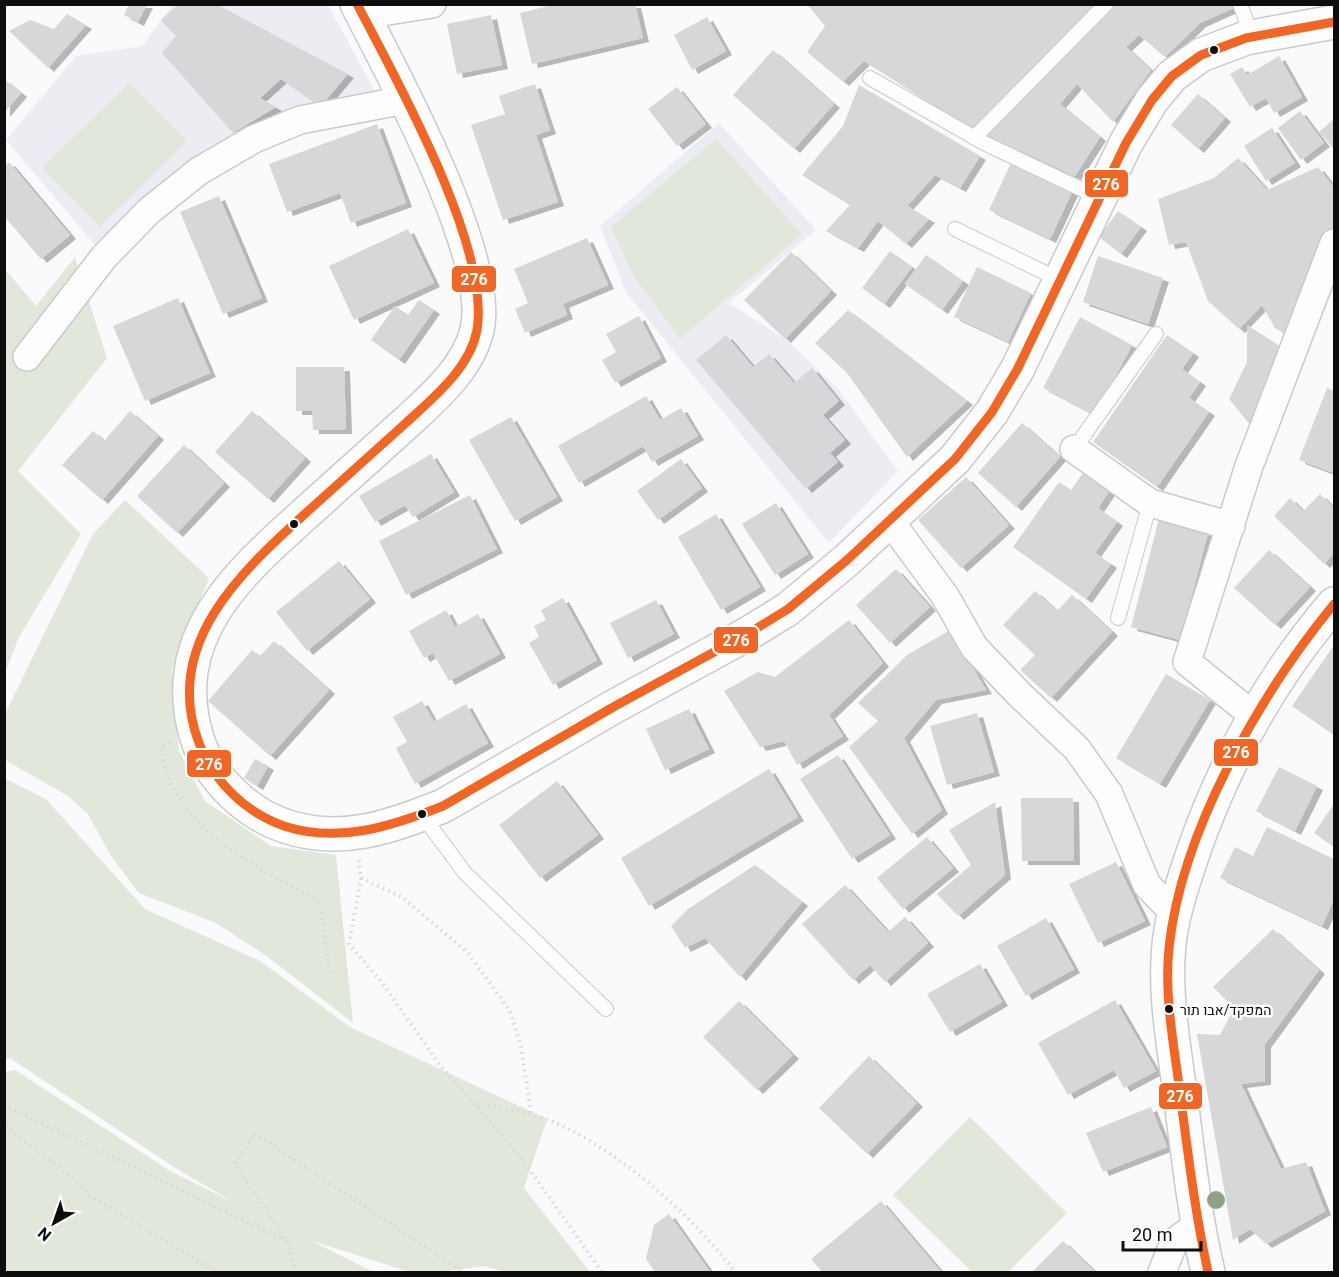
<svg xmlns="http://www.w3.org/2000/svg" width="1339" height="1277" viewBox="0 0 1339 1277" font-family="Georgia,Heebo,serif">
<style>
.built{fill:#ececf3}
.green{fill:#e1e7db}
.building{fill:#d7d7d9;filter:url(#shadow)}
.lines{fill:none;stroke-linecap:round;stroke-linejoin:round}
.service-casing{stroke:#cacacd;stroke-width:16}
.minor-casing{stroke:#cacacd;stroke-width:30}
.tertiary-casing{stroke:#cacacd;stroke-width:36}
.path{stroke:#d8d8d8;stroke-width:4;stroke-dasharray:1.5 4.5;stroke-linecap:butt}
.service{stroke:#fefeff;stroke-width:14}
.minor{stroke:#fefeff;stroke-width:27}
.tertiary{stroke:#fefeff;stroke-width:33}
.bus-1-casing{stroke:#fff;stroke-width:14}
.bus-1{stroke:#f26522;stroke-width:9}
.tree{fill:#939f86}
.bus-dot{fill:#0d0d0e;stroke:#fff;stroke-width:2}
.labels{text-anchor:middle;stroke-width:5;stroke-linejoin:round;paint-order:stroke}
.bus-label{font-size:14px;fill:#0d0d0e;stroke:#fff;text-anchor:start}
.line-badge{stroke:#fff;stroke-width:2}
.badge-label{font-size:16px;text-anchor:middle;font-weight:bold;fill:#fff}
</style>
<defs>
<filter id="shadow"><feDropShadow dx="6" dy="4" stdDeviation="0" flood-color="#0004"/></filter>
</defs>
<rect width="100%" height="100%" fill="#fafafd"/>
<path class="built" d="M172,5H328L377,95L293,111L96,246L6,140L76,56L142,46Z
M719,123L816,230L729,303L788,341L839,390L898,471L829,543L626,292L600,226Z"/>
<path class="green" d="M129,83L187,141L100,227L42,168Z
M716,139L802,234L680,339L635,278L611,227Z
M75,257L107,358L18,471L81,534L19,637L5,673V269L36,306Z
M125,500L209,578L172,670L179,751L205,801L271,846L336,855L353,1023L268,957L216,923L139,893L111,856L88,814L68,796L5,760L4,716L93,534Z
M4,778L46,799L145,909L260,961L350,1027L547,1119L524,1188L590,1272H507L483,1266L440,1272H410L312,1241L373,1272H5V1072L15,1070L170,1171L233,1202L177,1169L10,1058L5,1059Z
M970,1117L1067,1213L1008,1272H972L893,1195Z"/>
<path class="building" d="M129,4H147L138,22L124,15Z
M179,4H216L348,74L320,107L281,79L260,98L276,107L233,133L162,53L176,36L161,20Z
M556,4H635L643,38L532,64L520,13Z
M807,4H1237L1238,6L1200,23L1165,57L1139,35L1126,47L1151,70L1113,122L1077,84L1060,104L1100,137L1075,176L968,127L864,61L843,82L807,52L825,26Z
M67,14L86,25L48,68L9,31L30,20L54,29Z
M491,15L502,65L457,74L447,24Z
M707,17L726,51L692,70L674,35Z
M773,50L834,104L794,149L733,95Z
M1279,56L1302,97L1274,113L1266,98L1250,107L1230,74L1242,67L1247,75Z
M4,79L21,93L4,113Z
M535,84L550,130L536,135L558,202L503,220L471,125L505,114L499,96Z
M859,85L980,156L960,188L935,175L907,206L929,219L906,244L878,221L858,248L826,231L850,205L802,175L843,126Z
M677,87L706,124L677,146L648,109Z
M1198,94L1225,118L1198,149L1171,125Z
M1300,111L1324,143L1301,160L1278,128Z
M1334,119V149L1319,132Z
M377,124L406,203L351,223L340,193L287,212L269,164Z
M1272,128L1295,163L1266,181L1244,146Z
M1238,158L1267,190L1318,167L1334,188V230L1294,338L1275,328L1262,305L1239,329L1208,301L1186,242L1169,245L1158,199L1214,178Z
M1012,161L1073,190L1050,239L989,210Z
M9,162L70,235L41,259L4,216V166Z
M219,196L262,298L223,314L180,212Z
M1118,211L1141,227L1121,254L1099,237Z
M408,229L434,283L354,320L329,266Z
M587,238L608,285L563,304L567,315L525,333L515,309L528,303L514,269Z
M890,251L912,267L884,304L862,288Z
M791,252L831,291L785,339L744,300Z
M926,255L963,281L942,310L905,284Z
M1098,256L1163,278L1148,324L1083,302Z
M977,267L1031,293L1008,342L954,317Z
M178,298L210,373L145,401L113,326Z
M419,300L434,310L399,360L371,340L395,306L408,315Z
M848,310L967,401L907,457L847,373L815,343Z
M639,316L661,358L615,383L602,360L616,352L606,334Z
M1080,317L1132,345L1095,415L1043,388Z
M1247,325L1281,347L1251,426L1229,399L1247,362Z
M726,335L753,367L769,354L794,383L812,368L839,401L823,415L845,440L830,453L838,462L806,489L696,360Z
M1167,335L1193,353L1182,369L1200,382L1189,398L1209,412L1157,487L1093,442Z
M296,367H344L346,430H313L312,411H296Z
M1327,388L1334,391V473L1299,460Z
M646,396L660,420L681,408L698,436L652,462L643,446L579,483L558,446Z
M130,411L158,436L102,500L62,465L93,431L104,441Z
M252,411L305,458L268,499L215,452Z
M511,417L557,497L515,521L469,440Z
M1022,423L1060,457L1016,507L978,473Z
M184,445L224,483L177,533L137,496Z
M431,454L454,492L413,517L405,505L375,522L359,496Z
M681,459L702,488L658,520L637,491Z
M1086,469L1112,487L1098,508L1117,522L1095,553L1111,564L1086,599L1013,547L1059,482L1071,490Z
M966,477L1009,525L961,568L918,520Z
M1320,494L1334,508V553L1324,564L1274,516L1290,498L1303,511Z
M470,495L497,549L406,595L379,541Z
M776,503L808,554L775,575L742,524Z
M716,514L760,587L721,610L678,537Z
M1159,519L1208,533L1180,640L1131,627Z
M1269,550L1310,587L1275,625L1234,588Z
M339,561L370,599L307,651L276,612Z
M896,569L930,607L890,643L856,605Z
M1035,591L1057,611L1072,595L1112,632L1051,698L1020,670L1035,655L1003,625Z
M563,598L597,660L553,685L529,643L539,637L534,626L546,620L541,610Z
M656,600L674,634L628,658L610,623Z
M446,610L455,627L478,614L500,654L449,681L433,653L424,658L409,631Z
M849,620L883,663L829,715L843,736L797,765L784,741L760,747L724,691L758,672L775,677Z
M950,630L986,690L936,700L904,738L942,810L912,834L849,747L878,721L858,703L907,655Z
M274,641L329,690L270,756L208,701L252,650L260,656Z
M1334,645V735L1292,706Z
M1166,674L1210,700L1160,784L1116,758Z
M422,701L434,722L466,704L488,743L415,784L396,748L407,742L393,717Z
M689,709L709,749L665,770L646,729Z
M977,713L994,772L947,785L930,726Z
M838,755L890,835L852,859L800,779Z
M255,759L268,766L257,786L244,778Z
M1279,767L1317,786L1295,831L1256,811Z
M769,769L798,817L649,906L621,858Z
M557,781L598,835L540,878L499,825Z
M1021,798H1073L1074,861H1022Z
M995,802L1005,875L958,916L937,894L971,865L949,830Z
M1334,804V847L1314,833Z
M1267,827L1334,859V899L1322,926L1220,878L1235,847L1253,856Z
M927,837L953,868L903,909L877,878Z
M1116,862L1145,921L1098,943L1069,884Z
M755,865L802,902L740,977L705,938L685,948L671,926L688,909Z
M845,885L888,932L905,917L928,943L885,982L870,965L853,980L802,924Z
M1046,918L1074,969L1026,996L997,946Z
M1273,929L1319,970L1265,1044V1081L1241,1084L1281,1169L1306,1162L1325,1211L1266,1244L1250,1229L1233,1240L1197,1034L1220,1035L1234,1008L1213,987Z
M980,964L1002,1002L950,1032L927,994Z
M1115,1000L1156,1071L1124,1088L1114,1070L1068,1095L1038,1043Z
M739,1001L793,1055L757,1090L703,1037Z
M869,1056L917,1103L867,1154L819,1108Z
M1151,1107L1167,1147L1103,1172L1086,1133Z
M881,1201L941,1272H822L811,1259Z
M669,1214L710,1272H655L646,1259L654,1225Z
M1063,1241L1095,1272H1032Z"/>
<g class="lines">
<g class="service-casing">
<path id="service" d="M1240,4L1252,37
M870,78L984,143L1100,198
M974,138L1106,4
M955,229L1060,280
M1074,449L1156,334
M1118,618L1150,503
M422,815L465,873L606,1009"/>
</g>
<g class="minor-casing">
<path id="minor" d="M363,15L432,4
M27,357L104,257L149,211L199,171L254,139L300,120L405,100
M1074,449L1150,503L1231,526
M890,521L945,596L974,647L1020,695L1077,749L1109,794L1147,885L1175,914
M1254,716L1187,662L1249,466L1334,243
M1162,1272L1174,1242L1197,1225"/>
</g>
<g class="tertiary-casing">
<path id="tertiary" d="M357,4C392,72 494,259 477,330C468,368 434,397 407,422C374,452 340,482 307,512C238,574 166,637 197,738C209,777 246,813 285,826C341,845 390,827 443,806L615,706L749,633L788,609L847,560L955,459L992,412L1018,368L1126,143L1152,100L1172,76L1201,55L1246,38L1334,22
M1208,1272C1194,1213 1188,1153 1180,1093C1173,1040 1162,983 1171,930C1176,901 1186,874 1195,847C1227,758 1273,675 1334,604"/>
</g>
<path class="path" d="M170,743L161,746C163,757 165,771 170,781C201,845 261,868 319,901L331,977
M359,860L361,878L349,944L383,984L439,1064L504,1137L535,1177L602,1272
M361,878L402,897L468,953L510,1011L521,1047L531,1113
M4,1105L287,1241
M476,1105C494,1107 512,1109 530,1114C601,1133 692,1214 735,1272
M4,1120L14,1133L55,1164L89,1195L216,1272
M296,1272L287,1241L235,1164L254,1133L463,1272"/>
<use href="#service" class="service"/>
<use href="#minor" class="minor"/>
<use href="#tertiary" class="tertiary"/>
<g class="bus-1-casing">
<path id="bus-1" d="M357,4C396,79 491,248 477,330C470,368 434,397 407,422C374,452 341,481 308,511C242,571 161,644 199,743C213,781 246,813 284,826C339,844 392,826 443,806L615,706L749,633L788,609L847,560L955,459L992,412L1018,368L1126,143L1152,100L1172,76L1201,55L1246,38L1334,22
M1208,1272C1195,1213 1188,1153 1180,1093C1174,1045 1164,996 1169,948C1181,831 1261,693 1334,604"/>
</g>
<use href="#bus-1" class="bus-1"/>
</g>
<circle class="tree" cx="1216" cy="1200" r="9"/>
<g class="bus-dot">
<circle cx="1214" cy="50" r="5"/>
<circle cx="294" cy="524" r="5"/>
<circle cx="422" cy="814" r="5"/>
<circle cx="1169" cy="1009" r="5"/>
</g>
<g class="labels">
<g class="bus-label">
<text x="1180" y="1015">המפקד/אבו תור</text>
</g>
</g>
<g class="line-badge">
<rect x="1084" y="169" width="45" height="29" rx="6" fill="#f26522"/>
<rect x="451" y="265" width="46" height="28" rx="6" fill="#f26522"/>
<rect x="713" y="626" width="46" height="28" rx="6" fill="#f26522"/>
<rect x="1213" y="738" width="46" height="29" rx="6" fill="#f26522"/>
<rect x="186" y="749" width="46" height="29" rx="6" fill="#f26522"/>
<rect x="1158" y="1082" width="45" height="28" rx="6" fill="#f26522"/>
</g>
<g class="badge-label">
<text x="1106" y="190">276</text>
<text x="474" y="285">276</text>
<text x="736" y="646">276</text>
<text x="1236" y="758">276</text>
<text x="209" y="770">276</text>
<text x="1180" y="1102">276</text>
</g>
<rect width="1339" height="1277" fill="none" stroke="#0d0d0e" stroke-width="12"/>
<g transform="translate(54 1223) rotate(220)" stroke="#ffffff" stroke-width="4.5" paint-order="stroke">
<path d="M0-4.5L10 22L0 15L-10 22Z" fill="#0d0d0e"/>
<text y="-9" font-size="16" font-weight="bold" text-anchor="middle" fill="#0d0d0e">N</text>
</g>
<path d="M1123 1241v9h78v-9" fill="none" stroke="#0d0d0e" stroke-width="3"/>
<text x="1132" y="1241" font-size="18" fill="#0d0d0e" stroke="#ffffff" stroke-width="4.5" paint-order="stroke">20 m</text>
</svg>
